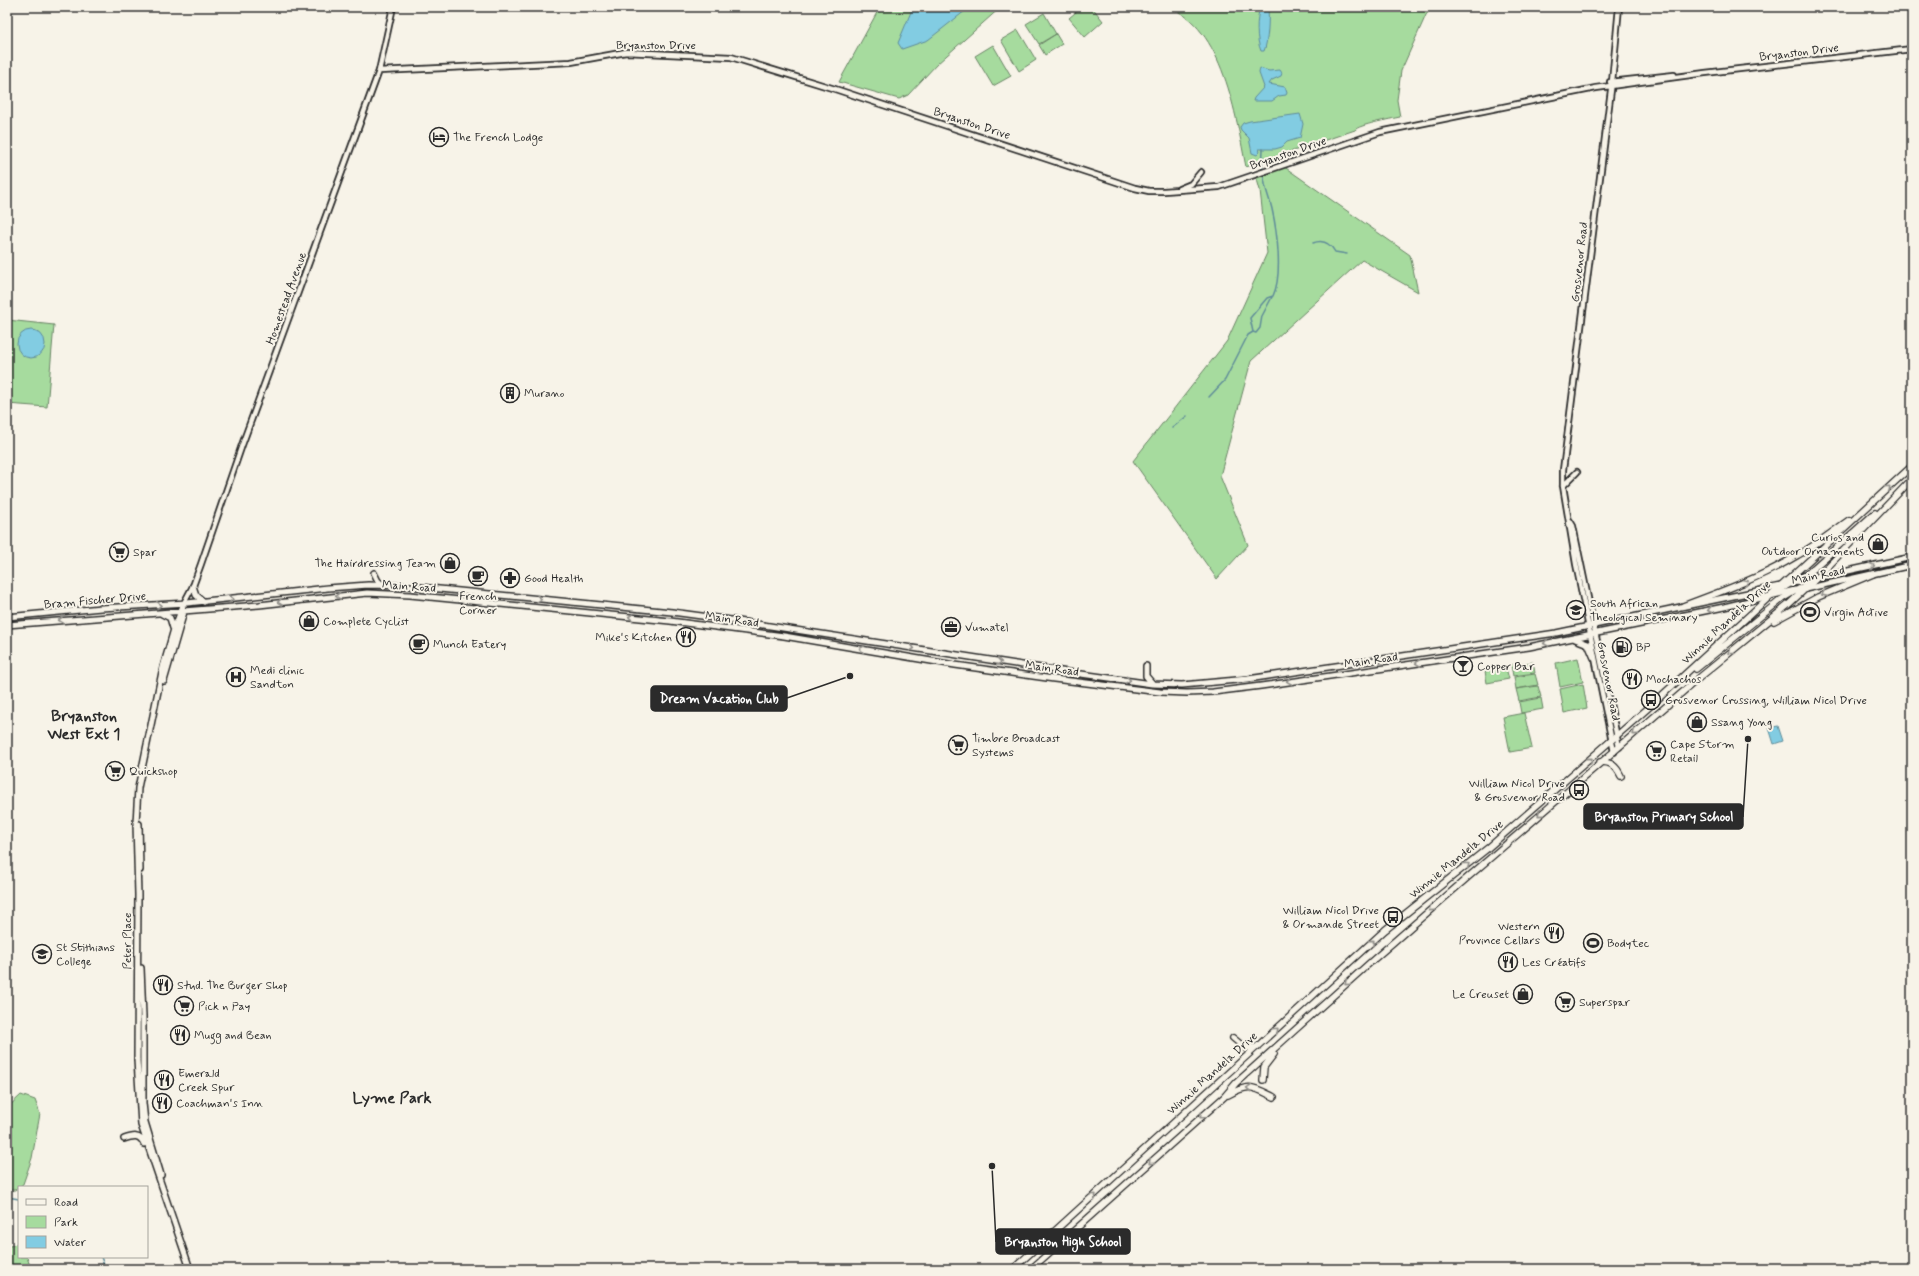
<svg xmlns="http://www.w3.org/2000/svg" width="1919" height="1276" viewBox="0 0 1919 1276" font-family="Mynerve,sans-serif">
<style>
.green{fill:#a6db9e;stroke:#688364}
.water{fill:#82cce2;stroke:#5f8c99}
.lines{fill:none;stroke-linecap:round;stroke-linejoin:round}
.stream{stroke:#5f8c99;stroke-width:1.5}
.tertiary-casing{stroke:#2b2b2b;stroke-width:8}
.secondary-casing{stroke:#2b2b2b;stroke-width:8}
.primary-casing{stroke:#2b2b2b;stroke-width:8}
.tertiary{stroke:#f7f3e8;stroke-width:4.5}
.secondary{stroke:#f7f3e8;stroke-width:5}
.primary{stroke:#f7f3e8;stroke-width:5.5}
.oneway{stroke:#918f8a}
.labels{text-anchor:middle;stroke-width:4;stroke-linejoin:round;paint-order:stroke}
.street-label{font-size:12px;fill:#2b2b2b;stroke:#f7f3e8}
.poi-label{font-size:12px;fill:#2b2b2b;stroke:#f7f3e8;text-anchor:start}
.district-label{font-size:16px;font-weight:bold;fill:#2b2b2b;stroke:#f7f3e8}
.leader{fill:none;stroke:#2b2b2b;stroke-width:1.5}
.callout-dot{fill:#2b2b2b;stroke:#f7f3e8;stroke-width:1.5}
.callout{fill:#2b2b2b;stroke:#2b2b2b;stroke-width:1.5}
.callout-label{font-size:13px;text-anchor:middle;font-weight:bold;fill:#fff}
</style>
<rect width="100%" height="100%" fill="#f7f3e8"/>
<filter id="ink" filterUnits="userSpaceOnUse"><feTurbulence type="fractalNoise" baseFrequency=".025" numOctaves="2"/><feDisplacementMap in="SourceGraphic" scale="8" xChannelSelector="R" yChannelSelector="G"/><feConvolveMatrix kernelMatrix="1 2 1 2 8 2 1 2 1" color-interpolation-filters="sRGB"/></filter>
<g filter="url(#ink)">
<path class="green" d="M880,7H1001L937,64L908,95L899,99L839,82Z
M1082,7H1092L1103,21L1085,37L1069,18Z
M1168,7H1432L1426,15L1401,71L1397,100L1400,117C1391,119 1358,125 1355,130L1246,167C1236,117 1223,26 1168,7Z
M1044,13L1056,34L1039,44L1026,24Z
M1018,30L1036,60L1019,71L1001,40Z
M1056,34L1062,44L1045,55L1039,45Z
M993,45L1011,76L993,86L975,56Z
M1283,166L1410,255L1418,292L1362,260L1251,361L1220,476L1248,545L1217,579L1133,461L1227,341L1267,253L1260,190L1256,176Z
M7,320L54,325L47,407L7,404Z
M1578,658L1583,682L1560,687L1556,663Z
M1533,662L1535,673L1513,676L1511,665Z
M1506,668L1509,679L1487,683L1485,671Z
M1535,674L1538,685L1516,689L1514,677Z
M1583,684L1587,708L1564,713L1560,689Z
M1538,686L1541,697L1519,701L1516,689Z
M1541,698L1543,709L1521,713L1519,702Z
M1524,713L1532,748L1510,752L1503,717Z
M21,1095L35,1100L40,1114L32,1158L23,1184L15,1190H7V1108Z
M19,1243V1257H27L31,1269H7V1247Z"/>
<path class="water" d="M913,7H970L928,40L902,49L898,43Z
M1260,7L1268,8C1269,19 1268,42 1264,51H1261C1256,39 1256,20 1260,7Z
M1260,68L1269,71L1280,70L1282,73L1281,76L1272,80L1269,84L1285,87L1287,93L1286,95L1279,96L1272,101H1253L1254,98L1264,87L1259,73Z
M1300,114L1303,124L1300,138L1287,142L1282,147L1275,149H1259L1260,152L1257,155L1252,153L1249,138L1241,130L1240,127L1243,123L1250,121Z
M17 344a14 14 0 1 1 28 0a14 14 0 1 1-28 0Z
M1778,726L1783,741L1774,744L1769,728Z"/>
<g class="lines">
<path class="stream" d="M1262,169L1263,149
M1313,243C1323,239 1330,243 1335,252L1347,254
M1253,332L1256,333L1260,328L1262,316L1272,297
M1209,397L1225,380L1248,335L1253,332L1250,318L1267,298L1273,296C1283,275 1277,231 1272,209C1269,197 1264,187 1264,176
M1172,428L1187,416
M7,1197L19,1199
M101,1257L104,1265L109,1269"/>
<g class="tertiary-casing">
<path id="tertiary" d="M379,71L571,62L626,52L731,57L835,89L1135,188L1149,191H1164L1219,187L1380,132L1596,88L1705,73L1912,49
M1610,82L1674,75
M1179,189L1191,184L1201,172
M1563,486L1577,472
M1570,521L1573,526L1619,747
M184,603L193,586L201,564L242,445L379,71L393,7
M1614,752L1576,564L1563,486V470L1612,82L1619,7"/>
</g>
<g class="secondary-casing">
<path id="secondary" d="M374,573L378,581L383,585
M1793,583L1912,557
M193,586L196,595L204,602
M1805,589L1912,565
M184,603L174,629L163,667L138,788L136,823L138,895L137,1060L141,1125L190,1269
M162,614L170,618L173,628
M7,617L101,608L187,603L328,588L368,585L409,586L672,612L731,620L1074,673L1152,684L1182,685L1248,679L1556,633L1781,586
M7,625L259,605L367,593L410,595L670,621L784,636L955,665L1054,679L1160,692L1187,693L1213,692L1261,686L1529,647L1724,607L1795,590
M1575,639L1588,644L1594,658
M1146,666V676L1152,683
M164,681L184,612
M139,824L140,870
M141,968L143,1016V1103L145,1122L161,1175
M124,1139C133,1136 140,1134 144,1144"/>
</g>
<g class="primary-casing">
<path id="primary" d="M1778,591L1807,574L1875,513
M1683,606C1723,591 1762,577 1798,555C1816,545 1832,532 1849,520
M1774,621L1818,597L1873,574
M1696,669L1782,599L1812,581
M1600,762C1612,762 1616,766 1621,776
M1233,1038L1245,1048L1257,1047
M1263,1080L1264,1067L1274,1054
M1228,1095C1250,1083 1253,1087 1274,1097
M1013,1269L1385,930L1488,848L1646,710L1912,466
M1031,1269L1224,1097L1236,1083L1373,960L1467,878L1699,678L1788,605L1817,578L1912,479"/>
</g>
<use href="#tertiary" class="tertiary"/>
<use href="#secondary" class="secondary"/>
<use href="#primary" class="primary"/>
</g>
<defs><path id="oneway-chevron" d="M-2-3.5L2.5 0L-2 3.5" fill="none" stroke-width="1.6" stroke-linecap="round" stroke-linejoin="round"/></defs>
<g class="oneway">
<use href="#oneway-chevron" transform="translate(1888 488) rotate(-43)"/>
<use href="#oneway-chevron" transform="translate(1872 566) rotate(-13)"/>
<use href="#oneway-chevron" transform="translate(1746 582) rotate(-25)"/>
<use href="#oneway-chevron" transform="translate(1824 594) rotate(156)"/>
<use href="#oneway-chevron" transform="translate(338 596) rotate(174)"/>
<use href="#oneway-chevron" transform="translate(231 599) rotate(-6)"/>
<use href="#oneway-chevron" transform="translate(539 599) rotate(5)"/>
<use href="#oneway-chevron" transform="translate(280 602) rotate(174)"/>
<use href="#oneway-chevron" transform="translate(159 605) rotate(-3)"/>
<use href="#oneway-chevron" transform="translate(1710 610) rotate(168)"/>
<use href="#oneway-chevron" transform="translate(631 617) rotate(-174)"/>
<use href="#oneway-chevron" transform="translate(61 620) rotate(174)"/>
<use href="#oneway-chevron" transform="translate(1546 643) rotate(170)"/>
<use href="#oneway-chevron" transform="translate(912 648) rotate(10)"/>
<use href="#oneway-chevron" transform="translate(862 649) rotate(-171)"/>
<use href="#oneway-chevron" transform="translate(1731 652) rotate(142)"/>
<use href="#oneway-chevron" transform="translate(999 662) rotate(8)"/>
<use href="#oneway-chevron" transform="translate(1418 663) rotate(172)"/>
<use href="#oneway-chevron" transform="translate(1128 680) rotate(7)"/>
<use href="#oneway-chevron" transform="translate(1289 681) rotate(171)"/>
<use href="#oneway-chevron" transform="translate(1635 733) rotate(139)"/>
<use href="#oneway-chevron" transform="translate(1590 760) rotate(-41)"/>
<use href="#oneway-chevron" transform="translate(1540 814) rotate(139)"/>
<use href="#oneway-chevron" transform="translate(1467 865) rotate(-39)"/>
<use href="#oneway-chevron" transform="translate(1431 909) rotate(138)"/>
<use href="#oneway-chevron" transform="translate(1372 942) rotate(-42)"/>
<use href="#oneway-chevron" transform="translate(1347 983) rotate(138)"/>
<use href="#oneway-chevron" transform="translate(1276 1030) rotate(-43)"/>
<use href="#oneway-chevron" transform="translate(1249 1088) rotate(-177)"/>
<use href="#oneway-chevron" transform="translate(1202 1116) rotate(139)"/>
<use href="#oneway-chevron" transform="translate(1151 1162) rotate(138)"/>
<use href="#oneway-chevron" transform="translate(1094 1196) rotate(-43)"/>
</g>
</g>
<defs>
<g id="hotel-ring" transform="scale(1)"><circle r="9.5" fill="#f7f3e8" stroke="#2b2b2b" stroke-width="1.5"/><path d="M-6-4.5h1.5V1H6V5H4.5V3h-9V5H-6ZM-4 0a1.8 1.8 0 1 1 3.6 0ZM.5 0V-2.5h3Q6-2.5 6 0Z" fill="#2b2b2b"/></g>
<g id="building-ring" transform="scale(1)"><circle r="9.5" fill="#f7f3e8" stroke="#2b2b2b" stroke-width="1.5"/><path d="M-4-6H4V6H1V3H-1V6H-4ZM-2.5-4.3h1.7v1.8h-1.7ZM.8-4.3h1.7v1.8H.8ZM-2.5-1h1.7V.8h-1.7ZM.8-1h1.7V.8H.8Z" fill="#2b2b2b"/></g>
<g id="shop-ring" transform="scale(1)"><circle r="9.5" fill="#f7f3e8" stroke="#2b2b2b" stroke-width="1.5"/><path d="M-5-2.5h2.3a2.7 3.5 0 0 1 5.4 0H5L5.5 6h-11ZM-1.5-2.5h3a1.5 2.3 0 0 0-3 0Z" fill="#2b2b2b"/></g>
<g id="supermarket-ring" transform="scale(1)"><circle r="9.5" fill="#f7f3e8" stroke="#2b2b2b" stroke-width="1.5"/><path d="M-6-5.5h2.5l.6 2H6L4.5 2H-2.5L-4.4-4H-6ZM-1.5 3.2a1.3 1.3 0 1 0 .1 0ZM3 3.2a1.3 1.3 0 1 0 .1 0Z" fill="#2b2b2b"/></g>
<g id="cafe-ring" transform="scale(1)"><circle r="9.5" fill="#f7f3e8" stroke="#2b2b2b" stroke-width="1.5"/><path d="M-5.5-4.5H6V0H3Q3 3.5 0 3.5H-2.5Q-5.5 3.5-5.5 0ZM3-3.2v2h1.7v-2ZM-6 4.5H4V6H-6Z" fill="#2b2b2b"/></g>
<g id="pharmacy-ring" transform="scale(1)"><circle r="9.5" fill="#f7f3e8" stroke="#2b2b2b" stroke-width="1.5"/><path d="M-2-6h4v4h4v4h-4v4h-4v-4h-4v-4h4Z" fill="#2b2b2b"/></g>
<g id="school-ring" transform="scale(1)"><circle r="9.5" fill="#f7f3e8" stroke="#2b2b2b" stroke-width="1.5"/><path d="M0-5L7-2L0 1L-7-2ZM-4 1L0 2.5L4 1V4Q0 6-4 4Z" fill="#2b2b2b"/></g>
<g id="stadium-ring" transform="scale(1)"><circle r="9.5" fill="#f7f3e8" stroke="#2b2b2b" stroke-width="1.5"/><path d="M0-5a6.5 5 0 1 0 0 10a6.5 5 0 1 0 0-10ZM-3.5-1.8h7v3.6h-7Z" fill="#2b2b2b"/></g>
<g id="office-ring" transform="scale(1)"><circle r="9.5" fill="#f7f3e8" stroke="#2b2b2b" stroke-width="1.5"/><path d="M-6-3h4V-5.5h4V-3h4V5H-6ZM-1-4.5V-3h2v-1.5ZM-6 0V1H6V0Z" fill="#2b2b2b"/></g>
<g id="restaurant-ring" transform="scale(1)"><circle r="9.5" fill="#f7f3e8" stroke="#2b2b2b" stroke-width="1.5"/><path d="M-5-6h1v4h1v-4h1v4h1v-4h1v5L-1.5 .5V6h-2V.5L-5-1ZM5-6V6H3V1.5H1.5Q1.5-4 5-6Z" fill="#2b2b2b"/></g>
<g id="fuel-ring" transform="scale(1)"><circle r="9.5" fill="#f7f3e8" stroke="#2b2b2b" stroke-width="1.5"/><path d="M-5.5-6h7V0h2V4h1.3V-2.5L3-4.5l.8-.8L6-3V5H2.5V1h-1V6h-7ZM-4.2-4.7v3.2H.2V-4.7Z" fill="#2b2b2b"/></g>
<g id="bar-ring" transform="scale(1)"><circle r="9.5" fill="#f7f3e8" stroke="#2b2b2b" stroke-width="1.5"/><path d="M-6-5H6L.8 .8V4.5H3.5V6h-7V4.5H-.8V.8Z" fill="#2b2b2b"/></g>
<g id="hospital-ring" transform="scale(1)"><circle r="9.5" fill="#f7f3e8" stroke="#2b2b2b" stroke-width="1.5"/><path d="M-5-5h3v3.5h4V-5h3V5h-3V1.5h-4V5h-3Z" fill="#2b2b2b"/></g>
<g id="bus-ring" transform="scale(1)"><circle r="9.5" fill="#f7f3e8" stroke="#2b2b2b" stroke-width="1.5"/><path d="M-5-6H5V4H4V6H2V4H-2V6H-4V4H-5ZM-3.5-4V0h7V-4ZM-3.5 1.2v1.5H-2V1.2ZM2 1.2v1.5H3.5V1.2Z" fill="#2b2b2b"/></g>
</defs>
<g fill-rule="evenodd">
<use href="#hotel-ring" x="439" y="137"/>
<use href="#building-ring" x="510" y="393"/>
<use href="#shop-ring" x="1878" y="544"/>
<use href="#supermarket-ring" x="119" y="552"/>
<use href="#shop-ring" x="450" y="563"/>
<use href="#cafe-ring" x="478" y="576"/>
<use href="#pharmacy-ring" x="510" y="578"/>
<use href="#school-ring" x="1576" y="610"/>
<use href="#stadium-ring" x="1810" y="612"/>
<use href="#shop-ring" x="309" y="621"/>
<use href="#office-ring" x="951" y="627"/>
<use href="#restaurant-ring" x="686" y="637"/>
<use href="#cafe-ring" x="419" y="644"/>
<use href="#fuel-ring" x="1622" y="647"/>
<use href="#bar-ring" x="1463" y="666"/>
<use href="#hospital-ring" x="236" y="677"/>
<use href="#restaurant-ring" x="1632" y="679"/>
<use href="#bus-ring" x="1651" y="700"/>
<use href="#shop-ring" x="1697" y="722"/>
<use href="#supermarket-ring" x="958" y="745"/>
<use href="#supermarket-ring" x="1656" y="751"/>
<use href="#supermarket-ring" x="115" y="771"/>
<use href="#bus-ring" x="1579" y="790"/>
<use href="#bus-ring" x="1393" y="917"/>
<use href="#restaurant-ring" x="1554" y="933"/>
<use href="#stadium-ring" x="1593" y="943"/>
<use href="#school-ring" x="42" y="954"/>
<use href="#restaurant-ring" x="1508" y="962"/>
<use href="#restaurant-ring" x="163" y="985"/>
<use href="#shop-ring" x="1523" y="994"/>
<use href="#supermarket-ring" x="1565" y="1002"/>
<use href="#supermarket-ring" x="184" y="1006"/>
<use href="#restaurant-ring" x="180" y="1035"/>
<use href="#restaurant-ring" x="164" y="1080"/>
<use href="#restaurant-ring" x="162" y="1103"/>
</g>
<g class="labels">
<g class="street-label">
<text x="656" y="49">Bryanston Drive</text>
<text transform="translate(1799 52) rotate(-7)" y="4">Bryanston Drive</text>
<text transform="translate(972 123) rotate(18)" y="4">Bryanston Drive</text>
<text transform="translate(1288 153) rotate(-19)" y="4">Bryanston Drive</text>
<text transform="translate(1579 262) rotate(-84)" y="4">Grosvenor Road</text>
<text transform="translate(286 298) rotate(-70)" y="4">Homestead Avenue</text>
<text transform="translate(1818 575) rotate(-12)" y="4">Main Road</text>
<text transform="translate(409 586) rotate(4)" y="4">Main Road</text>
<text transform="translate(95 600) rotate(-5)" y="4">Bram Fischer Drive</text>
<text transform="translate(732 619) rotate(8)" y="4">Main Road</text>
<text transform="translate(1726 622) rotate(-43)" y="4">Winnie Mandela Drive</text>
<text transform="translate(1371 660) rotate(-8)" y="4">Main Road</text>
<text transform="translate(1052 668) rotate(8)" y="4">Main Road</text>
<text transform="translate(1609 681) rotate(79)" y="4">Grosvenor Road</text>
<text transform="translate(1456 859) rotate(-39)" y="4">Winnie Mandela Drive</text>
<text transform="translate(127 941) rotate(-90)" y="4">Peter Place</text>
<text transform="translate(1212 1073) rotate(-42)" y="4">Winnie Mandela Drive</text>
</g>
<g class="poi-label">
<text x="453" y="141">The French Lodge</text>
<text x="524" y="397">Murano</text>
<text x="1864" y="541" text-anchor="end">Curios and<tspan x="1864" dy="14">Outdoor Ornaments</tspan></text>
<text x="133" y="556">Spar</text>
<text x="436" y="567" text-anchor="end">The Hairdressing Team</text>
<text x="524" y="582">Good Health</text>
<text x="478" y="600" text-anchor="middle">French<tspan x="478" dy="14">Corner</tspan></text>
<text x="1590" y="607">South African<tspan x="1590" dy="14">Theological Seminary</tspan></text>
<text x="1824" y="616">Virgin Active</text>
<text x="323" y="625">Complete Cyclist</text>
<text x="965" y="631">Vumatel</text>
<text x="672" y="641" text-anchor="end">Mike's Kitchen</text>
<text x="433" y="648">Munch Eatery</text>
<text x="1636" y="651">BP</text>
<text x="1477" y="670">Copper Bar</text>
<text x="250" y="674">Medi clinic<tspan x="250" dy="14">Sandton</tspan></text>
<text x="1646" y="683">Mochachos</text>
<text x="1665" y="704">Grosvenor Crossing, William Nicol Drive</text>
<text x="1711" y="726">Ssang Yong</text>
<text x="972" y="742">Timbre Broadcast<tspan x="972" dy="14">Systems</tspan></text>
<text x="1670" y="748">Cape Storm<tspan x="1670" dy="14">Retail</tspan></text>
<text x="129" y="775">Quickshop</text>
<text x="1565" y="787" text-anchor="end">William Nicol Drive<tspan x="1565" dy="14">&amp; Grosvenor Road</tspan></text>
<text x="1379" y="914" text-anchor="end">William Nicol Drive<tspan x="1379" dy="14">&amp; Ormande Street</tspan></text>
<text x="1540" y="930" text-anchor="end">Western<tspan x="1540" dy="14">Province Cellars</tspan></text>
<text x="1607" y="947">Bodytec</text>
<text x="56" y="951">St Stithians<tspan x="56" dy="14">College</tspan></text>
<text x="1522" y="966">Les Créatifs</text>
<text x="177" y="989">Stud. The Burger Shop</text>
<text x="1509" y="998" text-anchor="end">Le Creuset</text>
<text x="1579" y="1006">Superspar</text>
<text x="198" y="1010">Pick n Pay</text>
<text x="194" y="1039">Mugg and Bean</text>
<text x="178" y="1077">Emerald<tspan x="178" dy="14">Creek Spur</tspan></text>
<text x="176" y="1107">Coachman's Inn</text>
</g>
<g class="district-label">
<text x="84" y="721">Bryanston<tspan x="84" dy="18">West Ext 1</tspan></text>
<text x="392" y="1103">Lyme Park</text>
</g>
</g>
<path class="leader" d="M850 676L787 698M1748 739L1743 817M992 1166L996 1242"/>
<g class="callout-dot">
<circle cx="850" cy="676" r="4"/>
<circle cx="1748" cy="739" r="4"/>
<circle cx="992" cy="1166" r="4"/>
</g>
<g class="callout">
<rect x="651" y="686" width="136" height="25" rx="4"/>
<rect x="1584" y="804" width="159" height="25" rx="4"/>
<rect x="996" y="1229" width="134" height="25" rx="4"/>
</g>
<g class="callout-label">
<text x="719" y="703">Dream Vacation Club</text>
<text x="1664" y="821">Bryanston Primary School</text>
<text x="1063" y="1246">Bryanston High School</text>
</g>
<rect width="1919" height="1276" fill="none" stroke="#f7f3e8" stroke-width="24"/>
<rect x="12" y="12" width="1895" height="1252" fill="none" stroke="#2b2b2b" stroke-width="1.5" filter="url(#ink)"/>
<rect x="18" y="1186" width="130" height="72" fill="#f7f3e8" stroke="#a5a39c"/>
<rect x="26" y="1199" width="20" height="6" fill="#f7f3e8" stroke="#a5a39c"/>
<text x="54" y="1206" font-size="12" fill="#2b2b2b">Road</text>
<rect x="26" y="1216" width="20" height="12" fill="#a6db9e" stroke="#a5a39c"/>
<text x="54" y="1226" font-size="12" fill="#2b2b2b">Park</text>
<rect x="26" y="1236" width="20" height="12" fill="#82cce2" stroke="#a5a39c"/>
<text x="54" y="1246" font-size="12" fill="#2b2b2b">Water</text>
</svg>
